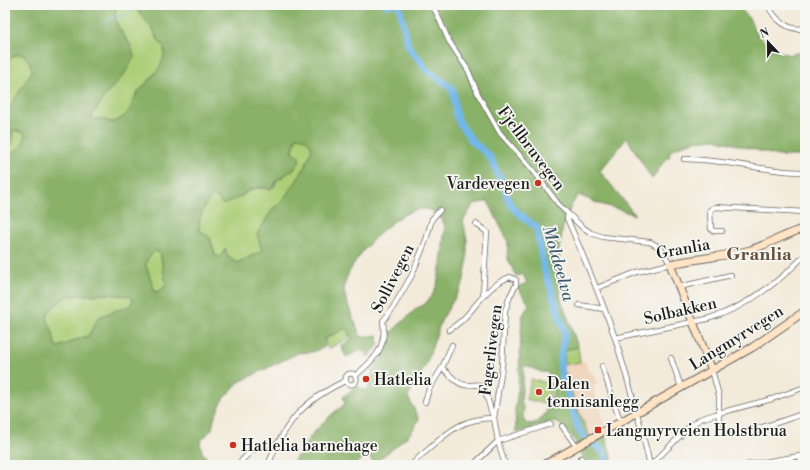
<svg xmlns="http://www.w3.org/2000/svg" width="810" height="470" viewBox="0 0 810 470" font-family="'Libre Bodoni',serif">
<style>
.built{fill:#f1d5bd}
.green{fill:#acce76;stroke:#647549}
.forest{fill:#89b167;stroke:#526642;fill-rule:evenodd}
.lines{fill:none;stroke-linecap:round;stroke-linejoin:round}
.stream{stroke:#72b7e8;stroke-width:1}
.river{stroke:#72b7e8;stroke-width:7}
.street-casing{stroke:#67645e;stroke-width:6}
.secondary-casing{stroke:#67645e;stroke-width:9}
.street{stroke:#fff;stroke-width:4.5}
.secondary{stroke:#ffe4c6;stroke-width:7}
.poi-dot{fill:#c8321e;stroke:#f6f6f2;stroke-width:1.5}
.labels{text-anchor:middle;stroke-width:3.5;stroke-linejoin:round;paint-order:stroke}
.street-label{font-size:16px;fill:#1c1c1c;stroke:#f6f6f2}
.poi-label{font-size:16px;fill:#1c1c1c;stroke:#f6f6f2;text-anchor:start}
.water-label{font-size:17px;font-style:italic;fill:#3e5a6e;stroke:#f6f6f2}
.quarter-label{font-size:18px;font-weight:bold;fill:#68503e;stroke:#f6f6f2}
</style>
<rect width="100%" height="100%" fill="#f6f6f2"/>
<filter id="ink" filterUnits="userSpaceOnUse"><feTurbulence type="fractalNoise" baseFrequency=".025" numOctaves="2"/><feDisplacementMap in="SourceGraphic" scale="8" xChannelSelector="R" yChannelSelector="G"/><feConvolveMatrix kernelMatrix="1 2 1 2 8 2 1 2 1" color-interpolation-filters="sRGB"/></filter>
<filter id="wash" filterUnits="userSpaceOnUse"><feTurbulence type="fractalNoise" baseFrequency=".012" numOctaves="4" result="noise"/><feDisplacementMap in="SourceGraphic" scale="16" xChannelSelector="R" yChannelSelector="G"/><feGaussianBlur stdDeviation="0.9" result="paint"/><feColorMatrix in="noise" values="0 0 0 0 0 0 0 0 0 0 0 0 0 0 0 0 0 1.4 0 .05"/><feComposite in="paint" operator="in"/></filter>
<g filter="url(#wash)">
<rect width="100%" height="100%" fill="#f3ead9"/>
<path class="built" d="M585,361L589,373H594L598,383L593,387L607,431L591,440L576,405L563,367V365Z"/>
<path class="green" d="M118,5H133C139,12 147,20 152,29C154,32 156,36 158,40C159,42 163,45 164,47C170,64 145,82 137,94C134,99 133,105 130,111C125,119 112,126 104,119H93L92,116L104,97L125,73L131,46C124,35 109,20 118,5Z
M20,54C28,57 31,63 33,71L11,105L7,115L10,129L8,130L5,128V67C7,59 13,56 20,54Z
M12,130L22,132L25,135C25,147 14,152 5,157V147L12,144L13,138Z
M296,137C305,138 309,140 312,148L305,167L296,182L279,205L275,207L262,251L237,263L228,257L225,248L222,255L219,257L215,255L210,238L199,230C198,218 204,205 212,196L217,197L222,204C228,201 235,200 240,197C252,189 255,186 270,189L276,181L294,169L298,155L293,152L294,146Z
M155,251L160,253L166,283L165,288L156,292H155L146,266L147,259Z
M108,294L129,296L133,300L131,305L99,317L88,336C77,338 69,344 58,347L55,345L53,333L47,319L48,314L51,308L67,296Z
M346,328L350,337L328,349L325,339Z
M578,347L580,362L563,365L565,350Z
M531,379L552,384L547,405L526,399Z"/>
<path class="forest" d="M5,5H118C109,20 123,33 130,45C132,48 133,52 134,57L125,73L104,97L92,116L93,119H104C109,123 113,123 118,120C132,113 130,105 137,94C149,78 166,69 164,47L159,41L152,28L133,5H737L749,18L756,33L771,48L789,55L805,51V156H778L715,139L693,141L673,149L669,153L670,156L665,160L652,179L627,138L600,171L635,215L621,210L600,204L578,195L571,206L563,227L559,249L560,296L578,347L565,350L563,367L576,405L591,440L604,433L611,454L613,465H586C580,449 571,428 554,421L516,433L515,410L518,388L522,317L529,304L517,287L527,283L523,274L516,276L507,257L508,242L488,201L474,204L463,221L467,240V263L463,284L441,321L426,365L416,381L408,397L419,419L411,433L395,447L374,463L367,455L355,465H295L294,460L314,432L330,416L345,404L343,397L356,386L367,391L372,376V370L382,357L386,337L417,308L424,305L432,296L437,285L441,263L445,227L441,216C434,212 429,208 421,209C395,210 346,262 344,288C343,297 357,327 361,337L378,335V346L368,357L364,351H359L346,357L341,346L352,338L346,328L324,339L325,347L312,352L298,353L239,382L223,399L214,419L212,429L200,442L202,452L213,465H5V157C14,152 25,147 25,135L22,132L12,130L13,138L11,144L5,147V128L8,130L10,129L7,115L11,105L32,71C31,66 29,60 25,56C18,50 7,59 5,67ZM296,137C305,138 309,140 312,148L305,167L296,182L279,205L274,207L257,234L262,251L237,263L228,257L225,248L222,255L219,257L215,255L210,238L199,230C198,218 204,205 212,196L217,197L224,205L239,197L249,190L260,187L270,189L275,186L276,181L294,169L300,161L298,155L293,152L294,146ZM155,251L160,253L166,283L164,288L156,292H155L146,266L147,259ZM108,294L129,296L133,300L131,305L99,317L88,336C77,338 69,344 58,347L55,345L53,333L47,319L48,314L52,308L67,296ZM524,365L541,372H547L555,383C551,398 547,428 525,423L523,416L524,409L521,402Z"/>
<g class="lines">
<path class="stream" d="M103,24L110,19L127,14L143,5"/>
<path class="river" d="M386,5H390
M399,5L408,45L413,53L421,61L426,70L449,86L453,91L456,115L459,122L472,141L490,157L506,192L509,203L516,211L534,226H536L543,265L565,333L560,361L562,379L566,387L579,431L586,439L603,451L607,459L606,465"/>
</g>
</g>
<g filter="url(#ink)">
<g class="lines">
<g class="street-casing">
<path id="street" d="M431,5L436,12L449,41L468,70L478,94L500,133L532,169L559,205L581,226L591,233L603,237L650,242L661,248L670,264L637,272L597,288
M768,5C774,19 789,32 805,28
M5,8L10,5
M684,159C725,159 764,172 805,172
M568,214L567,218C584,258 601,297 615,338C628,380 640,422 650,465
M476,224L487,232L483,294
M722,231H713L711,229L710,210L715,207L805,212
M679,287L731,275
M579,305L604,309
M449,330C455,326 461,322 466,316C480,301 490,284 510,277L516,280V285L510,296L505,311L502,367L494,418
M615,338L707,319C745,308 778,283 805,255
M671,358L681,387
M602,366L620,421
M442,368C449,373 456,384 465,385C471,386 479,382 483,388C488,395 489,409 494,418
M712,370L719,396V426L721,431C741,437 785,420 805,413
M345.5 379a5.5 5.5 0 1 1 11 0a5.5 5.5 0 1 1-11 0Z
M355,376C375,359 387,348 383,321L391,311L412,275L426,240L432,219L440,210
M425,402L429,389L442,368L452,345
M562,426L576,446
M800,456L802,465
M581,458L584,465
M238,465C247,454 262,439 277,445
M268,465C286,421 303,401 345,381
M412,465C417,458 424,453 430,448C451,429 465,418 494,418L498,441L505,465
M473,465L498,441L551,424
M651,465L688,428L700,419L719,413L772,399L805,387
M747,465L805,455"/>
</g>
<g class="secondary-casing">
<path id="secondary" d="M712,370L670,264C697,258 724,257 750,250C769,244 786,234 805,228
M544,465L753,347L805,311"/>
</g>
<use href="#street" class="street"/>
<use href="#secondary" class="secondary"/>
</g>
</g>
<g class="poi-dot">
<circle cx="538" cy="183" r="4"/>
<circle cx="366" cy="379" r="4"/>
<circle cx="539" cy="392" r="4"/>
<rect x="594" y="426" width="8" height="8" rx="2"/>
<circle cx="233" cy="445" r="4"/>
</g>
<g class="labels">
<g class="street-label">
<text transform="translate(532 148) rotate(53)" y="6">Fjellbruvegen</text>
<text transform="translate(683 248) rotate(-10)" y="6">Granlia</text>
<text transform="translate(392 278) rotate(-63)" y="6">Sollivegen</text>
<text transform="translate(680 310) rotate(-13)" y="6">Solbakken</text>
<text transform="translate(736 337) rotate(-32)" y="6">Langmyrvegen</text>
<text transform="translate(490 350) rotate(-83)" y="6">Fagerlivegen</text>
</g>
<g class="poi-label">
<text x="530" y="189" text-anchor="end">Vardevegen</text>
<text x="374" y="385">Hatlelia</text>
<text x="547" y="389">Dalen<tspan x="547" dy="18">tennisanlegg</tspan></text>
<text x="606" y="436">Langmyrveien Holstbrua</text>
<text x="241" y="451">Hatlelia barnehage</text>
</g>
<g class="water-label">
<text transform="translate(559 263) rotate(74)" y="6">Moldeelva</text>
</g>
<g class="quarter-label">
<text x="759" y="260">Granlia</text>
</g>
</g>
<rect width="810" height="470" fill="none" stroke="#f6f6f2" stroke-width="20"/>
<g transform="translate(768 42) rotate(338)" stroke="#f6f6f2" stroke-width="3" paint-order="stroke">
<path d="M0-3L7 15L0 10L-7 15Z" fill="#1c1c1c"/>
<text y="-6" font-size="11" font-weight="bold" text-anchor="middle" fill="#1c1c1c">N</text>
</g>
</svg>
